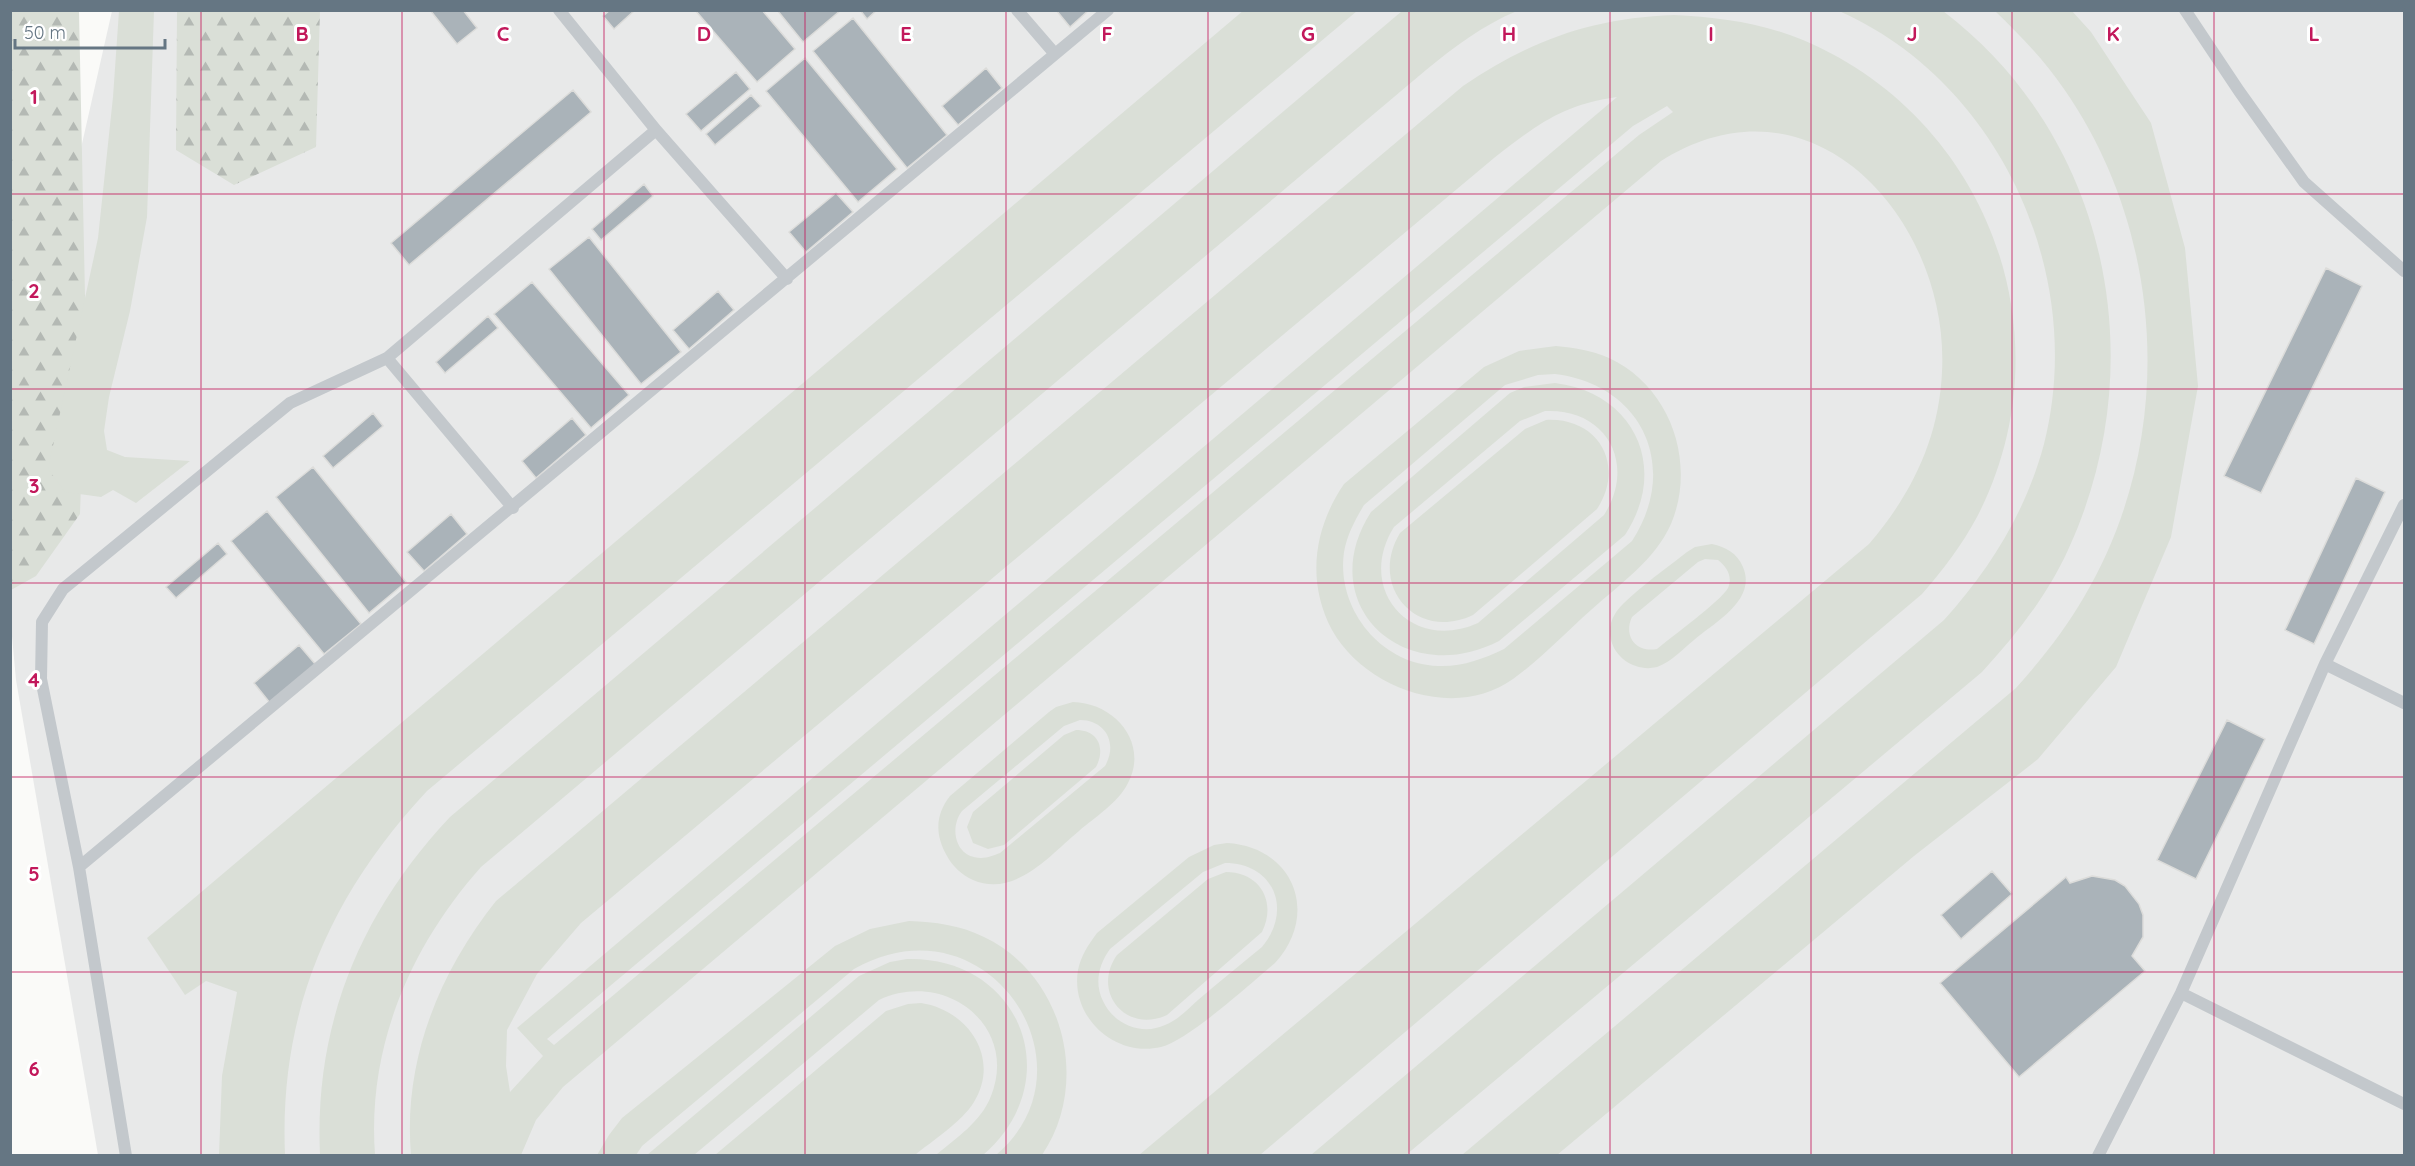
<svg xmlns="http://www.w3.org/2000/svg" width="2415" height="1166" viewBox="0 0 2415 1166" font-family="Quicksand,sans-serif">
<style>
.built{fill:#e8e9e9}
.forest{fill:url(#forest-firs)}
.green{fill:#dadfd7;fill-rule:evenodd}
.building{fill:#aab3b9;stroke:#dcdcda;stroke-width:1.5}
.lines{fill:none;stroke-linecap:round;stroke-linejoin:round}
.service{stroke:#c3c8cc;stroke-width:12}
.grid{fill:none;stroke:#c2185b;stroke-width:1.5;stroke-opacity:0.55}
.grid-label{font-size:20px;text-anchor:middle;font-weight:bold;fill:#c2185b;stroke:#fff;stroke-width:6;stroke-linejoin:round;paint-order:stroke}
</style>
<defs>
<pattern id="forest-firs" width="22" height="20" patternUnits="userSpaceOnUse" patternTransform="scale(1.5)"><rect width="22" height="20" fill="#dadfd7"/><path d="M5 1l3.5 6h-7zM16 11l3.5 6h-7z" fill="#b4b9b4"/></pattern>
</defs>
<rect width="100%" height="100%" fill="#fafaf8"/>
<path class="built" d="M112,11H2404V1155H98L16,680L10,614L11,536L51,281Z"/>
<path class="forest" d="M11,11H79L86,343L80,514L36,576L11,590Z
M177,11H320L316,147L234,185L176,150Z"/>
<path class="green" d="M1244,10L1357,11L427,791C330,895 279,1011 285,1155H219L222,1076L237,992L206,981L185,995L147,938Z
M119,11H154L147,217L130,311L109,397L104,431L107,450L125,457L190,461L136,503L113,490L101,497L65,492L48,469L98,238L113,97Z
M1402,11H1517C1483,25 1454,47 1426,70L481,867C410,947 367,1047 375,1155H320C314,1023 361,912 450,817Z
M1839,11H1943C2109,137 2154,364 2068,550C2047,596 2016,635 1982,672L1406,1155H1311L1944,620C1991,568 2026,511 2044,444C2087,275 2000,82 1839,11Z
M1995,11H2072L2091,32L2151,123L2185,248L2198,386L2171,537L2116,667L2038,759L1914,856L1557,1155H1462L2016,688C2041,660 2065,630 2084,597C2176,442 2167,237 2064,89C2044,60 2020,35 1995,11Z
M1674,15C1718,17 1762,23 1803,40C1988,118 2070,337 1977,517C1962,545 1943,570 1922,594L1260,1155H1139L1869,544C1912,494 1939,438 1942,372C1950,221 1813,65 1661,161L563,1087L536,1120L521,1155H411C403,1062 438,974 496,901L1463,86C1531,40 1592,18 1674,15ZM1617,97L517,1028L543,1056L510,1092L506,1066L507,1030L537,974L581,923L1494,158C1537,125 1561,105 1617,97ZM1667,106L1673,112L1639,135L554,1045L547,1039L1633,126Z
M1556,346C1574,348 1591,350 1609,358C1670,386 1697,462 1671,524C1655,560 1620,584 1591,610C1566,632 1541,659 1513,679C1455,721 1365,689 1332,630C1306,581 1314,528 1344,484L1484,367L1519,351ZM1555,374C1643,385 1680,467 1632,541L1504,649C1483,659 1462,667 1438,666C1380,664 1336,608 1344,552C1347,535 1355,520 1364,505L1505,385L1538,375Z
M1555,383C1635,393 1669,468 1625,535L1499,641C1404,690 1312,604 1371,512L1510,393L1524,387ZM1545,411C1606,408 1637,463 1604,515L1478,623C1411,653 1355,589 1394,527L1520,421Z
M1546,420C1598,417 1626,465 1597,509L1473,615C1416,642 1368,586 1400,533L1525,429Z
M1712,544C1726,547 1737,553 1743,567C1757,600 1715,622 1694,640C1683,649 1671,662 1657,667C1638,672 1616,660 1611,640C1609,632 1610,621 1615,614C1623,599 1672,564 1687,552L1695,547ZM1705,559L1718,560C1727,567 1733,577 1728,588C1722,600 1670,638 1657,649C1636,653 1623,636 1632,617L1698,562Z
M1073,702C1115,703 1149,743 1128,783C1118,803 1095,817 1079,831C1050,855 1015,898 973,880C962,875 953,867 947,856C935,835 935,815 950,796L1049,712L1056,707ZM1080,720C1106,720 1118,744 1105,766L1000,853C994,855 988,858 981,858C955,858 949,828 962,811L1064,726Z
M1076,730C1098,730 1106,748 1096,767L1004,845L988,849L973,843L967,827L973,812L1064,735Z
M1227,843C1294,847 1320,914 1275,963C1250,984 1189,1040 1161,1047C1115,1058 1070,1017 1078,970C1081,956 1088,945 1097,933L1189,857L1214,845ZM1225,863C1274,863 1293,910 1262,947C1241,964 1219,982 1198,1000C1188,1009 1178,1020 1165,1025C1142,1036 1113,1024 1103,1001C1094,983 1099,964 1110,949L1203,872Z
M1226,872C1260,872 1277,902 1262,932L1167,1015C1126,1034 1091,992 1117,955L1208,879Z
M909,921C935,922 960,925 984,937C1064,975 1091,1083 1042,1155H996C1101,1066 987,894 854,969L642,1146L636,1155H597L609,1135L622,1118L835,946L870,929Z
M907,959C1021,956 1069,1081 983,1155H936C956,1138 981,1122 991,1096C1019,1026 945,969 879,1000L694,1155H647L859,976L890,962Z
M921,1003C968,1010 1001,1058 974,1102C962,1122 932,1141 915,1155H715L886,1011L908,1004Z"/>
<path class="building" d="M430,10H463L477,28L457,44Z
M610,10H635L614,29L603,16Z
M695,10H762L795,49L757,82Z
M777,10H841L803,42Z
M860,10H877L867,19Z
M1056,10H1089L1070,27Z
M853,18L947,135L907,168L813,51Z
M805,58L897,169L858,202L766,91Z
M986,68L1002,88L958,125L942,106Z
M736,72L750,89L701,131L686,114Z
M573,90L591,112L409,265L391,243Z
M751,95L761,106L715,145L706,134Z
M644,184L653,196L601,240L592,229Z
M836,193L853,212L806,252L789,232Z
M589,237L681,352L641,384L549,269Z
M2326,268L2362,286L2261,493L2224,476Z
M532,282L629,395L591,428L494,314Z
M718,291L734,310L689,349L673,330Z
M488,316L498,328L445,373L436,362Z
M373,413L383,426L333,468L323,456Z
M572,418L586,435L536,478L522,461Z
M313,467L406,582L369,613L276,497Z
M2356,478L2385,492L2314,644L2285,630Z
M267,511L361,624L324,654L231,541Z
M451,514L467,534L424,571L407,552Z
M218,543L227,554L176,598L166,587Z
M299,645L316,665L270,703L254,683Z
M2227,720L2265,739L2196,879L2157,860Z
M1992,871L2012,894L1961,939L1941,915Z
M2092,876L2115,880L2125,886L2139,904L2143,915V937L2132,956L2145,971L2019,1077L1940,983L2066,877L2070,883Z"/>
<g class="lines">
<path class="service" d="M1017,10L1055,54
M2185,10L2239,91L2304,182L2404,271
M656,130L787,279
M387,358L513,508
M2325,664L2404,703
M79,867L1108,10
M2181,993L2404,1104
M126,1156L79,867L41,679L42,622L63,589L290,403L387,358L656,130L559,10
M2098,1156L2181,993L2325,664L2404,505"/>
</g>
<path class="grid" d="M201,10V1156M402,10V1156M604,10V1156M805,10V1156M1006,10V1156M1208,10V1156M1409,10V1156M1610,10V1156M1811,10V1156M2012,10V1156M2214,10V1156M10,194H2404M10,389H2404M10,583H2404M10,777H2404M10,972H2404"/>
<g class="grid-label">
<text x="302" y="41">B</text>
<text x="503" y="41">C</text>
<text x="704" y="41">D</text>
<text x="906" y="41">E</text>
<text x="1107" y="41">F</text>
<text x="1308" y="41">G</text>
<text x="1509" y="41">H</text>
<text x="1711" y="41">I</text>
<text x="1912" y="41">J</text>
<text x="2113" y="41">K</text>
<text x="2314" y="41">L</text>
<text x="34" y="104">1</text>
<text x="34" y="298">2</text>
<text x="34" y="493">3</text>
<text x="34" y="687">4</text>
<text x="34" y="881">5</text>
<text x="34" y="1076">6</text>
</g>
<rect width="2415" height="1166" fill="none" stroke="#657683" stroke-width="24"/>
<path d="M15 39v9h150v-9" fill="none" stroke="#657683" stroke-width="3"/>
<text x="24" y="39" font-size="18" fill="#657683" stroke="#ffffff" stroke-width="4.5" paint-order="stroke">50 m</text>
</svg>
